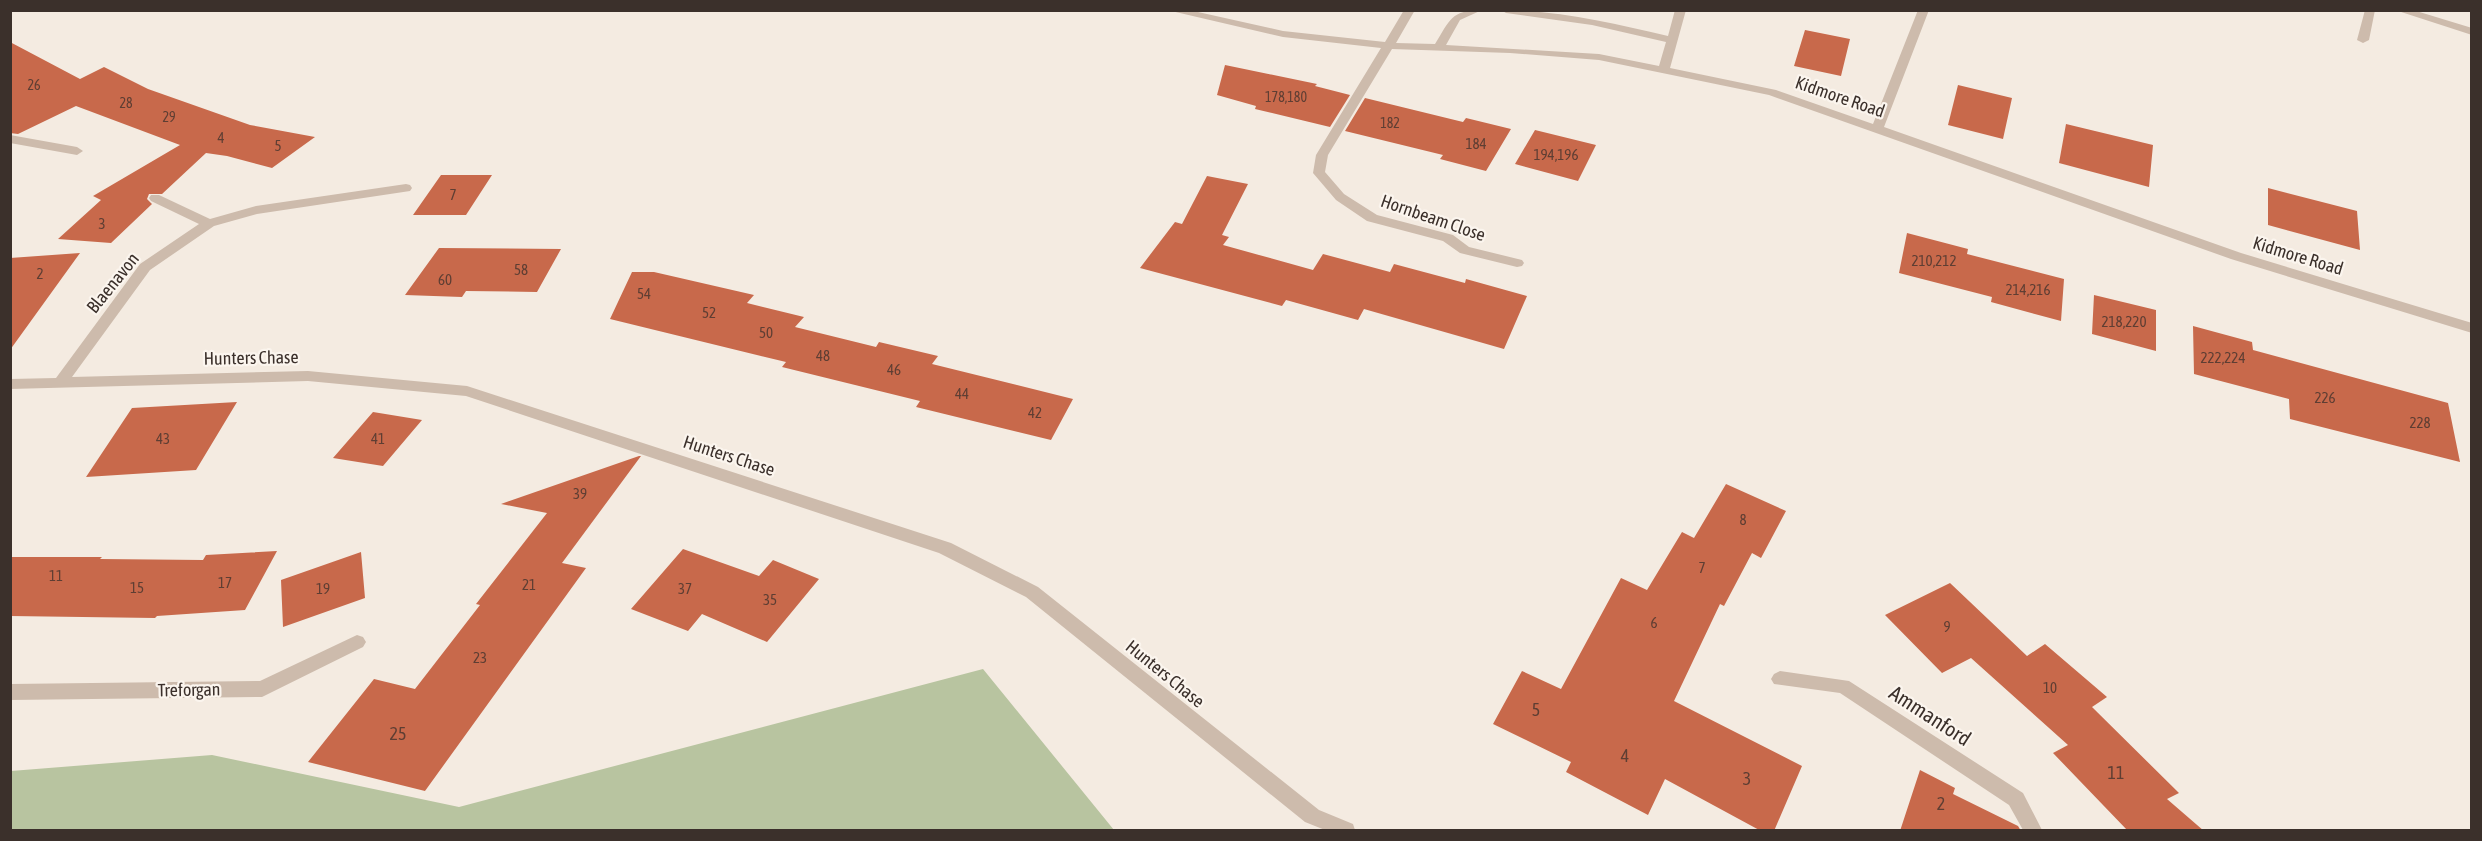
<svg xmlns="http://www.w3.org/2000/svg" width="2482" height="841" viewBox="0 0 2482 841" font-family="'Asap Condensed',sans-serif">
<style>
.green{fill:#b8c4a0}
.building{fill:#c8694b}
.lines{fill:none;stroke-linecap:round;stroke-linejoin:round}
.minor{fill:#cdbbac;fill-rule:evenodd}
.labels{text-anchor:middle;stroke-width:4.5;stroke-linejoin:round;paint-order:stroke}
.far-number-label{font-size:14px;fill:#5e3e33}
.number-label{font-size:15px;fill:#5e3e33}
.street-label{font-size:18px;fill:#3b302b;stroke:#fbf5ee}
.near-number-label{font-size:18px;fill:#5e3e33}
.near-street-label{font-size:21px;fill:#3b302b;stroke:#fbf5ee}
</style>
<rect width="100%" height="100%" fill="#f4ebe1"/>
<path class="green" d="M983,669L1114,830H11V771L212,755L459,807Z"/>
<path class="building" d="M1805,30L1850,39L1841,76L1794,66Z
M10,42L80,79L104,67L148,89L250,125L315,137L272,168L227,156L206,153L162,194H149L147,199L152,204L111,243L58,239L101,200L93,196L180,145L76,106L18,134L10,133Z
M1225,65L1317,84L1315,86L1350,95L1330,127L1255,109L1256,106L1217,95Z
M1958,85L2012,98L2003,139L1948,125Z
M1365,98L1463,122L1466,118L1511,129L1486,171L1440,159L1443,155L1345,131Z
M2066,124L2153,145L2149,187L2059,163Z
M1535,130L1596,145L1578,181L1515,164Z
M441,175H492L466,215H413Z
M1207,176L1248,184L1222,235L1229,237L1223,245L1313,270L1323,254L1390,272L1394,264L1465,283L1466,279L1527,296L1504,349L1364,309L1358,320L1286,300L1282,306L1140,268L1175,222L1182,224Z
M2268,188L2357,211L2360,250L2268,225Z
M1907,233L1968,249L1967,254L2064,279L2061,321L1991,302L1992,297L1899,273Z
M439,248L561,249L537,292L466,291L462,297L405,295Z
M80,253L10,350V258Z
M632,272H654L754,295L747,303L804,317L795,327L876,347L879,342L938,356L932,364L1073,399L1051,440L916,407L920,401L782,367L786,362L610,319Z
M2094,295L2156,310V351L2092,334Z
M2193,326L2252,342L2253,350L2448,403L2460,462L2290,419L2289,399L2194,374Z
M237,402L196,470L86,477L132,408Z
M373,412L422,420L383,466L333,458Z
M639,456H641L562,563L586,568L425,791L308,762L374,679L415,689L480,605L476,604L547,513L501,504Z
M1726,484L1786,511L1761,558L1752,553L1724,606L1720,604L1674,701L1802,766L1774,831H1761L1665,779L1648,815L1566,772L1571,762L1493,724L1522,671L1561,689L1621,578L1647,590L1682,532L1694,538Z
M683,549L759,576L773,560L819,579L767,642L702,614L688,631L631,609Z
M277,551L245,610L157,616L155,618L10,616V557H102L100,559L203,560L206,555Z
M361,552L365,598L283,627L281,580Z
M1950,583L2027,656L2045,644L2107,697L2092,707L2179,793L2167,799L2204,831H2128L2053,753L2068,745L1971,658L1942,673L1885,615Z
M1920,770L1955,788L1953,794L2018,826L2021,831H1900Z"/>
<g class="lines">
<path class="minor" d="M1167,10H1189L1283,31L1385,42L1404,10H1415L1396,43L1435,44C1450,20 1451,10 1482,10L1460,20L1446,45L1599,54L1659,66L1666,42L1592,25L1506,13L1501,10C1558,10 1612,23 1668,36L1675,10H1686L1670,68L1776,90L1873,124L1918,10H1929L1884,127L2241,253L2472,323V333L2231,259L1769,95L1599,60L1510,53L1392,49L1328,155L1325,172L1344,194L1377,215L1453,235L1469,247L1522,260L1524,263L1522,266L1517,267L1460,253L1443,241L1367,221L1336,200L1313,173L1316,155L1381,48L1283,37Z
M2365,10H2375L2369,40L2363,43L2357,40Z
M2395,10H2413L2472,28V35Z
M10,135L77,147L83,151L77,155L10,143Z
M406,184L410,185L412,188L410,191L257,214L214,226L150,270L72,377L308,371L467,386L951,543L1038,587L1319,810L1353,824L1355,830H1325L1305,822L1026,597L939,553L466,396L308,381L10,389V379L56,378L140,264L199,224L151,201L149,198L151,195H159L210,219L256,206Z
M357,635L363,637L366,642L363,647L262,697L10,700V684L260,681Z
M1780,671L1849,681L2023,793L2042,830H2023L2009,805L1840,693L1774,684L1771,679L1774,674Z"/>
</g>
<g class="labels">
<g class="far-number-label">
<text x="34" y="90">26</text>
<text x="1286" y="102">178,180</text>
<text x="126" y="108">28</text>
<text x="169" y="122">29</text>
<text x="1390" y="128">182</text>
</g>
<g class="number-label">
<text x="221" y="143">4</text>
<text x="1476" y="149">184</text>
<text x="278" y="151">5</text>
<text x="1556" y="160">194,196</text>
<text x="453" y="200">7</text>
<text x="102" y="229">3</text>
<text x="1934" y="266">210,212</text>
<text x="521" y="275">58</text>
<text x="40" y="279">2</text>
<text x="445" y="285">60</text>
<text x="2028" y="295">214,216</text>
<text x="644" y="299">54</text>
<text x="709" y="318">52</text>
<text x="2124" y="327">218,220</text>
<text x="766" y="338">50</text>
<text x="823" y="361">48</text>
<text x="2223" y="363">222,224</text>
<text x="894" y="375">46</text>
<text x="962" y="399">44</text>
<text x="2325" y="403">226</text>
<text x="1035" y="418">42</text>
<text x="2420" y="428">228</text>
<text x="163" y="444">43</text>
<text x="378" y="444">41</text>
<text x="580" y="499">39</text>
<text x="1743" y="525">8</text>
<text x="1702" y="573">7</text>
<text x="56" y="581">11</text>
<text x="225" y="588">17</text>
<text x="529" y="590">21</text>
<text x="137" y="593">15</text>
<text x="323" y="594">19</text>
<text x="685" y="594">37</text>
<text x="770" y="605">35</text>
<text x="1654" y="628">6</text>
<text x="1947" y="632">9</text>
<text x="480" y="663">23</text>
<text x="2050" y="693">10</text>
</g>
<g class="street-label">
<text transform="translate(1840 97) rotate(19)" y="6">Kidmore Road</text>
<text transform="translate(1433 218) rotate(19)" y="6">Hornbeam Close</text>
<text transform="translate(2298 256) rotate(17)" y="6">Kidmore Road</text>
<text transform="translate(113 283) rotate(-51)" y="6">Blaenavon</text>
<text transform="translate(251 358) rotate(-1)" y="6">Hunters Chase</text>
<text transform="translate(729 456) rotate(18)" y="6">Hunters Chase</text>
<text transform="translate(1165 674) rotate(39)" y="6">Hunters Chase</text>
<text transform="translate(189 690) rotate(-1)" y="6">Treforgan</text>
</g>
<g class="near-number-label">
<text x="1536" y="716">5</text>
<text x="398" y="740">25</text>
<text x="1625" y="762">4</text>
<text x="2116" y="779">11</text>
<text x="1747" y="785">3</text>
<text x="1941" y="810">2</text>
</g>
<g class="near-street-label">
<text transform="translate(1930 716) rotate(33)" y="7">Ammanford</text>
</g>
</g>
<rect width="2482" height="841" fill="none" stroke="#3b302b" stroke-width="24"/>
</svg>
